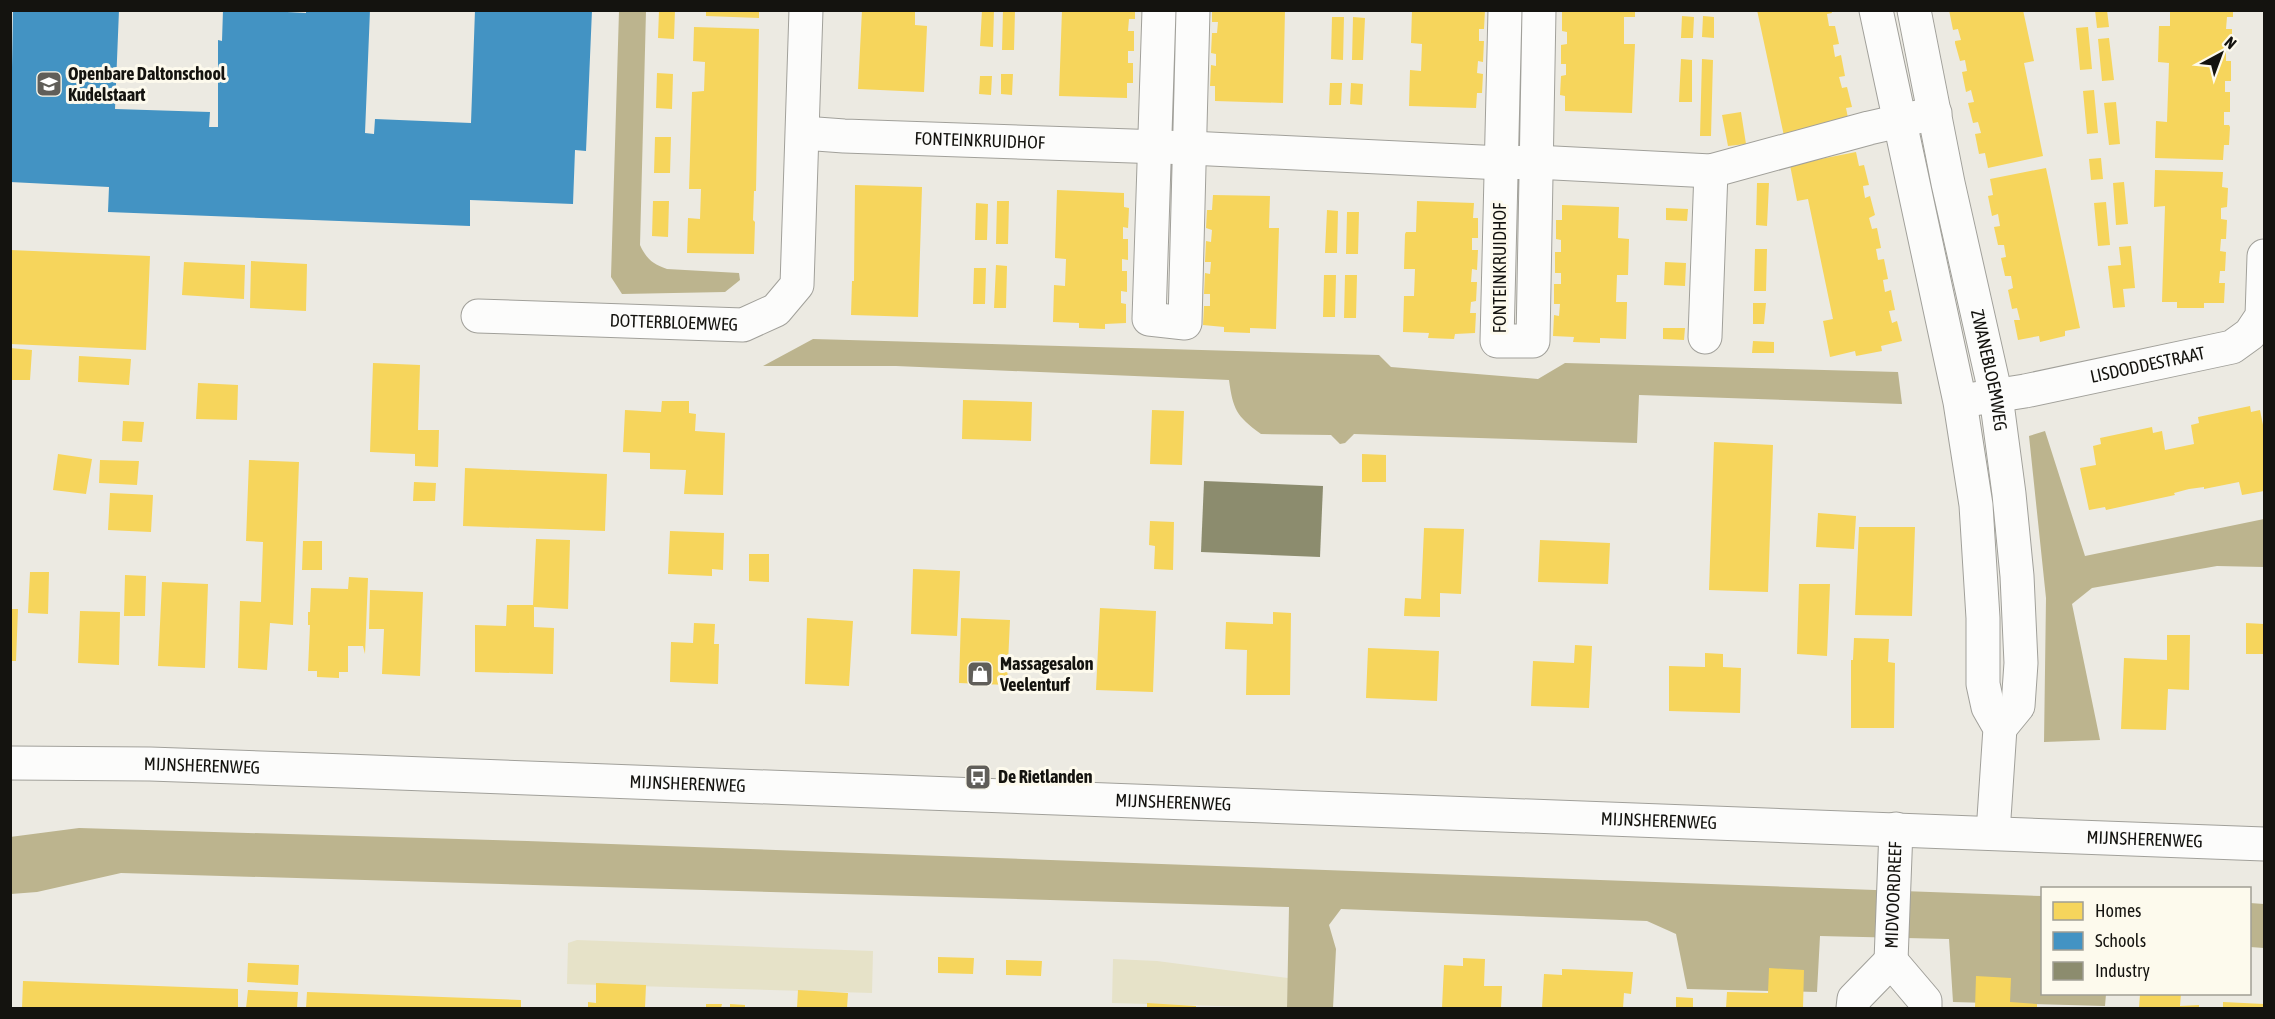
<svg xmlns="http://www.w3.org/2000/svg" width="2275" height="1019" viewBox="0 0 2275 1019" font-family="'Asap Condensed',sans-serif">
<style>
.green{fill:#e6e2c8}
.water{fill:#bcb48e}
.homes{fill:#f6d55c}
.schools{fill:#4393c3}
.industry{fill:#8c8c6e}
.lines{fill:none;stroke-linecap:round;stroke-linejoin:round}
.minor-casing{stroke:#a1a09a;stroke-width:35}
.minor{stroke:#fcfcfb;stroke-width:33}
.labels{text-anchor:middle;stroke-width:6;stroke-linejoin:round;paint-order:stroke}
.poi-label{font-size:18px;font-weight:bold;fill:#14130f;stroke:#fdfaed;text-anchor:start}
.street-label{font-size:18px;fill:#14130f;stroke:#fdfaed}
</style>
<rect width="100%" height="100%" fill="#eceae2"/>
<path class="green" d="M577,940L873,951L872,993L567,984L568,943Z
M1113,959L1157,961L1288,978L1287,1008L1112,1003Z"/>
<path class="water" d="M619,11H646L640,245C646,258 652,264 667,269L739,273L740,280L725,292L622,294L611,277Z
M813,339L1379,355L1391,367L1538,379L1565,363L1898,372L1902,404L1639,395L1637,443L1354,434L1345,443L1340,444L1331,435L1261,434C1236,416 1233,409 1229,380L896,366H763Z
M2045,431L2085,556L2264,519V567L2217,566L2092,588L2072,604L2100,740L2044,742L2046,598L2029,436Z
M79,828L527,841L2042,896V994H2106L2105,1006L1953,1002L1949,939L1820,936L1817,992L1687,989L1676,934L1647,921L1341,909L1329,925L1336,949L1333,1008H1287L1289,907L121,873L37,892L11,894L10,837Z
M2250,903L2264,904V948L2250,947Z"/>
<path class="homes" d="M659,10H675L674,39L658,38Z
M706,10H759V18L706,16Z
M862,10H915V25L927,26L924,92L858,89Z
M982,10H994L993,47L980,46Z
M1003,10H1015L1014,50H1002Z
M1062,10H1135V19H1129L1128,31H1134V51H1128V63H1133V83H1127V98L1059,96Z
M1212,10H1285L1283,103L1215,101V86H1210L1211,65L1216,66V54L1211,53L1212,33H1217L1218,22H1212Z
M1412,10H1485L1484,29H1479V41H1484L1483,62L1478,61L1477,73L1483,74L1482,93H1477L1476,108L1409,106L1410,70L1421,71L1422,44L1411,43Z
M1635,10V17H1624V44H1635L1632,113L1565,111V96L1560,95L1561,76L1566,75V64H1561V45L1567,44V32L1562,31V11Z
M1757,10H1831L1832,13L1827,14L1829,26H1835L1839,44L1833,45L1835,57L1841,55L1845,76L1839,77L1842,88L1847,87L1852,107L1846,108L1849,123L1784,136Z
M1949,10H2023L2034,61L2024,63L2043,156L1988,168L1985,153L1979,154L1975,134L1981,133L1978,122L1973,123L1968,103L1974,102L1971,90L1966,92L1962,72L1967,71L1965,60L1960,61L1955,43V41L1961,40L1958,29L1953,30Z
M2095,10H2107L2109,27L2097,28Z
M2170,10H2233V17H2227L2226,29H2232V49H2226V61H2231V81H2225V92H2230V112H2224V125H2229L2230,127L2229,145H2224L2223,160L2155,158L2156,121L2167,122L2169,63L2158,62L2159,26H2170Z
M1682,16L1694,17L1693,38H1681Z
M1703,16L1714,17V38L1702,37Z
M1332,17H1344L1343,60L1331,59Z
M1353,17L1365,18L1363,60H1352Z
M694,27L759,29L756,191H754L753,220L755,222L754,254L687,253L688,218L700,219L701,189H689L692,92L704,91L705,62L693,61Z
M2088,27L2092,69L2080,70L2076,28Z
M2109,38L2114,80L2102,81L2098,39Z
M1681,59L1692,60V102H1679Z
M1702,59L1713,60L1711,136H1700Z
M657,73L673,74L672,109L656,108Z
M1001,74H1013L1012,95L1001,94Z
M980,76H992L991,95L979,94Z
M1330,83H1342L1341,105H1329Z
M1351,83L1363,84L1362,105L1350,104Z
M2094,90L2098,133L2087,134L2083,91Z
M2116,102L2120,144L2109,145L2104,103Z
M1741,112L1746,144L1728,146L1722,115Z
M655,137H671L670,173H654Z
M1856,152L1859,166L1864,165L1869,185L1863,186L1865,198L1870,196L1875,215L1869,218L1872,229L1877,228L1881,248L1876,249L1878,260L1884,259L1888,279L1883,280L1885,292L1891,290L1895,310L1889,311L1892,323L1897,321L1902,341L1881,346L1882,351L1856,356L1855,351L1830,357L1823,321L1833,319L1808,199L1797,201L1790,165Z
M2101,158L2103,179L2091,180L2089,159Z
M2046,168L2080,328L2065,331V336L2040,342L2039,336L2018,340L2014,320H2020L2017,308L2012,309L2008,290L2013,288L2011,276H2005L2001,258L2006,257L2004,245H1998L1994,227L2000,226L1998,214L1992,216L1988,196L1993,195L1990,179Z
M2155,170L2223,172L2222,187L2228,188L2227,207L2221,208V219L2227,220L2226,239H2221L2220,251L2226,252L2225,271H2220L2219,283H2225L2224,303H2204V308H2177V302H2162L2165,206L2154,207Z
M2124,182L2128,224L2116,225L2113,183Z
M1757,183H1769L1767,226L1756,225Z
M855,185L922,187L918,317L851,315L852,281H854Z
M1057,190L1124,193V207L1129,208L1128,228L1123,227V239H1128V260L1122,259V271H1127V292L1121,291V303L1126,304V323L1105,324V329L1079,328V323L1053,322L1054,285L1065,286L1066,259L1055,258V256Z
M1213,195L1270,196L1269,228H1279L1276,329L1250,328V333L1224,332V327L1203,325L1204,306H1210V294H1204L1205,273L1210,274L1211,262H1205L1206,241L1211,242L1212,230L1206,228L1207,210H1212Z
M653,201H669L668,237L652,236Z
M997,201H1009L1008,244H996Z
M1417,201L1474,203L1473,218H1478V238H1472V250H1478L1477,270L1472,269L1471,282H1477L1476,301L1471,302L1470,313H1476L1475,333L1455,334L1454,339L1428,338L1429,333L1403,332L1404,296H1414L1415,269H1404L1405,234L1406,232H1416Z
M2106,202L2110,245L2098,246L2094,203Z
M976,203L988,204L987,240H975Z
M1562,205L1619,207L1618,238L1629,239V241L1628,275H1617L1616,302H1627V304L1626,339L1600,338V343L1573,342L1574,337L1553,336L1554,315L1559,316L1560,304H1554V284H1561V273H1555V252H1561V240L1556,239V220H1562Z
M1666,208L1688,209L1687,221L1666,220Z
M1327,210L1338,211L1337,253H1325Z
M1347,212H1359L1358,254H1346Z
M2131,246L2135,288L2123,289L2125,307L2113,308L2108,266L2121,265L2119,247Z
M1755,249H1767L1766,291H1754Z
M10,250L150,256L146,350L10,344Z
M251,261L307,264L306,311L250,308Z
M184,262L245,265L244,299L182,295Z
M1665,262L1686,263L1685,286L1664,285Z
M996,265L1007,266L1006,308H994Z
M974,268H986L985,304H973Z
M1324,275H1336L1335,317H1323Z
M1345,275H1357L1356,318H1344Z
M1753,303H1766L1764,324H1753Z
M1663,328H1685L1684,340L1663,339Z
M1753,341L1774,342V353H1752Z
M10,348L32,350L30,380H10Z
M79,356L131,359L129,385L78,382Z
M373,363L420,365L418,430H439L438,467L415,466V454L370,452Z
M198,383L238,385L237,420L196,419Z
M963,400L1032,402L1031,441L962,439Z
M662,401H689V413L696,414L695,431L725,433L723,495L684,494L686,470L650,469V453L623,452L625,410L661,412Z
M2250,406L2251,412L2260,410L2264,430V491L2242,495L2239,482L2204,489V487L2189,489L2174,493L2175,495L2106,510L2105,507L2089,510L2080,468L2096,465L2093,446L2101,444L2100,438L2152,427L2153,433L2162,431L2165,450L2194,444L2191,425L2199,423L2198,417Z
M1152,410L1184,411L1182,465L1150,464Z
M123,421L144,422L142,442L122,441Z
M1714,442L1773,445L1768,592L1709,590Z
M58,454L92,459L86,494L53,490Z
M1362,454L1386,455V482H1362Z
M100,460L139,461L137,485L99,483Z
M249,460L299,462L293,625L270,623L267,670L238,668L240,601L261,602L263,542L246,541Z
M465,468L607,474L605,531L463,526Z
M414,482L436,483L435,501H413Z
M110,493L153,495L151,532L108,530Z
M1818,513L1856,516L1854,549L1816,547Z
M1150,521L1174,522L1173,570L1154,569L1155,546L1149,545Z
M1859,527H1915L1912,616L1855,615Z
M1424,528L1464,529L1461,594L1440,593V617L1404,616L1405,598L1421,599Z
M670,531L724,533L723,570L712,569V576L668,574Z
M536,539L570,540L568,609L534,607V627L554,628L553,674L475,672V625L506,626L507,605H533Z
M1540,540L1610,543L1608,584L1538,582Z
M303,541H322V570H302Z
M749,554H769V582L749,581Z
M913,569L960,571L957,636L911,634Z
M30,572H49L48,614L28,613Z
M125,575L146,576L145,616H124Z
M349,577L368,578L365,654L363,646H348V672H339V678L317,677V671H308L310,625H308V612H310L311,588L348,589Z
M162,582L208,584L205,668L158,666Z
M1799,584H1830L1827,656L1797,654Z
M370,590L423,592L420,676L382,674L384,629H369Z
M1100,608L1156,611L1153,692L1096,690Z
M10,609H18L16,661H10Z
M80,611L120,612L119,665L78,663Z
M1273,612L1291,613L1290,695H1246L1247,650L1225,649L1226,622L1273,624Z
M807,618L853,621L849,686L805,684Z
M961,618L1010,620L1007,685L959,683Z
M694,623L715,624L714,644H719L718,684L670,682L671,642L693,643Z
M2246,623L2264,624V654H2246Z
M2167,635H2190L2189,690L2168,689L2166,730L2121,729L2124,658L2167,660Z
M1854,638L1889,639L1888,662L1895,663L1894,728H1851V660H1853Z
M1575,645L1592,646L1589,708L1531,706L1533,661L1574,663Z
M1368,648L1439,651L1437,701L1366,698Z
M1705,653L1723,654V667L1741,668L1740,713L1669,711V666L1705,667Z
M938,957L974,958L973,974L938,973Z
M1463,958L1485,959L1484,986H1502L1501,1008H1442L1444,965L1463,966Z
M1006,960L1042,961L1041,976L1006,975Z
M248,963L299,965L298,985L247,982Z
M1769,968L1804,970L1803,1008H1726L1727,992L1768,993Z
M1562,969L1633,972L1631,994L1624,993L1623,1008H1542L1544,974L1562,975Z
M1976,976L2011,978L2010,1002L2037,1004V1008H1975Z
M23,981L238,989V1008H22Z
M596,983L646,985L645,1008H588V1002L596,1003Z
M248,990L298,992L297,1008H246Z
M798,990L848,993L847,1008H797Z
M307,992L521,1000V1008H306Z
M2140,994H2181L2180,1006L2199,1005V1008H2139Z
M1676,997L1693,998V1008H1676Z
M2223,1002L2264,1004V1008H2223Z
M1147,1003L1196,1006V1008H1147Z
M706,1004H722L721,1008H706Z
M730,1004L745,1005V1008H730Z"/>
<path class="schools" d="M13,10H119L115,109L210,112L209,127H218V40L222,41L223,10H287V12L306,13V10H370L365,133L374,134L375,119L471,123L475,10H592L586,151L575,150L573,204L470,200V226L108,212L109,187L10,182Z"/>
<path class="industry" d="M1204,481L1323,486L1320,557L1201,552Z"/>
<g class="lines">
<g class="minor-casing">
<g id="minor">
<path d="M1159,10L1149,319L1185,323L1193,10"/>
<path d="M1505,10L1497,341H1533L1539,10"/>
<path d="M1876,10L1960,402L1976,505L1983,618V684L1988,707L2000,728L1993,833"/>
<path id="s1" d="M1914,10L1948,183L1996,396L2009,494L2017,576L2021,663L2018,706L2000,728"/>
<path id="s2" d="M803,133L844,136L1190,148L1502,163L1535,162L1711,171L1869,128L1935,113"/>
<path id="s3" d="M478,316L743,325L776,310L797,285L806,10"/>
<path d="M1705,337L1711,171"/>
<path id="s4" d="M1974,399L2025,391L2232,347L2250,334L2262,316L2264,256"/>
<path id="s5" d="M10,763L150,764L346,771L2264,844"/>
<path id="s6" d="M1891,961L1896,829"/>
<path d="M1853,1008L1854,999L1891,961L1925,1001V1008"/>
</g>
</g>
<use href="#minor" class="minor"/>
</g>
<defs>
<g id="school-square" transform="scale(1.35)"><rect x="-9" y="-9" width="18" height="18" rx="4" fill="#605e59" stroke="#fdfaed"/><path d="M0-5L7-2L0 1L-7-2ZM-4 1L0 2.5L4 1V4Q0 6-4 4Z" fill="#fff"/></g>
<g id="shop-square" transform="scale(1.35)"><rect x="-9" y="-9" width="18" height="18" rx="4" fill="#605e59" stroke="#fdfaed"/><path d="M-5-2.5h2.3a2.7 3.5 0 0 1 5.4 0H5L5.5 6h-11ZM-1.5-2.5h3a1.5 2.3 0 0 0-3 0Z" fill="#fff"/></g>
<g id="bus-square" transform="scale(1.35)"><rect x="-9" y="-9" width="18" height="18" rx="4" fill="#605e59" stroke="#fdfaed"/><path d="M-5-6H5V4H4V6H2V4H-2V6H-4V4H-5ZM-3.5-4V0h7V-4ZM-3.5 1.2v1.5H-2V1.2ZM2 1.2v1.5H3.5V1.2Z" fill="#fff"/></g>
</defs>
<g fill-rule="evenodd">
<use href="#school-square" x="49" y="84"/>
<use href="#shop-square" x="980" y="674"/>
<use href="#bus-square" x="978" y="777"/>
</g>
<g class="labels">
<g class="poi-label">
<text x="68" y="80">Openbare Daltonschool<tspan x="68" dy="21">Kudelstaart</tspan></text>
<text x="1000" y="670">Massagesalon<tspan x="1000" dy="21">Veelenturf</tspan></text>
<text x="998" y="783">De Rietlanden</text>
</g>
<g class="street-label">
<text dy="6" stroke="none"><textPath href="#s2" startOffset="177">FONTEINKRUIDHOF</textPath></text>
<text transform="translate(1500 268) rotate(-90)" y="6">FONTEINKRUIDHOF</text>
<text dy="6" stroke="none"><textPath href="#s3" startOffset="196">DOTTERBLOEMWEG</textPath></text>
<text dy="6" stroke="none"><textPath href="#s4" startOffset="177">LISDODDESTRAAT</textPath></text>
<text dy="6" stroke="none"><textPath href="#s1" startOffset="368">ZWANEBLOEMWEG</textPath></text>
<text dy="6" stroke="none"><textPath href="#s5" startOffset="192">MIJNSHERENWEG</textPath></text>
<text dy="6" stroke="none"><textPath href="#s5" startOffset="678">MIJNSHERENWEG</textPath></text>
<text dy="6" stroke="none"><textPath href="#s5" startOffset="1164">MIJNSHERENWEG</textPath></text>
<text dy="6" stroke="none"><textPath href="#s5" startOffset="1650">MIJNSHERENWEG</textPath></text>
<text dy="6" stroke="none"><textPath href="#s5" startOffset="2136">MIJNSHERENWEG</textPath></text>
<text dy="6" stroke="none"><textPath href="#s6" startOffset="66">MIDVOORDREEF</textPath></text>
</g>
</g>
<rect width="2275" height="1019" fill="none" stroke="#14130f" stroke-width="24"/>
<rect x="2041" y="887" width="210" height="108" fill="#fdfaed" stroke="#a09e94" stroke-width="1.5"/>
<rect x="2053" y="902" width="30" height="18" fill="#f6d55c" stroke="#a09e94" stroke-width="1.5"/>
<text x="2095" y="917" font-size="18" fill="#14130f">Homes</text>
<rect x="2053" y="932" width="30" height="18" fill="#4393c3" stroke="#a09e94" stroke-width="1.5"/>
<text x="2095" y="947" font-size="18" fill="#14130f">Schools</text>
<rect x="2053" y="962" width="30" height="18" fill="#8c8c6e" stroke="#a09e94" stroke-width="1.5"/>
<text x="2095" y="977" font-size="18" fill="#14130f">Industry</text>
<g transform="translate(2221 54) rotate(41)" stroke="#fdfaed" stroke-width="4.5" paint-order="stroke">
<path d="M0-4.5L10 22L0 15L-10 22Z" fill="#14130f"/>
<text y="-9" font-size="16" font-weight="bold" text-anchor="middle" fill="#14130f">N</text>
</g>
</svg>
